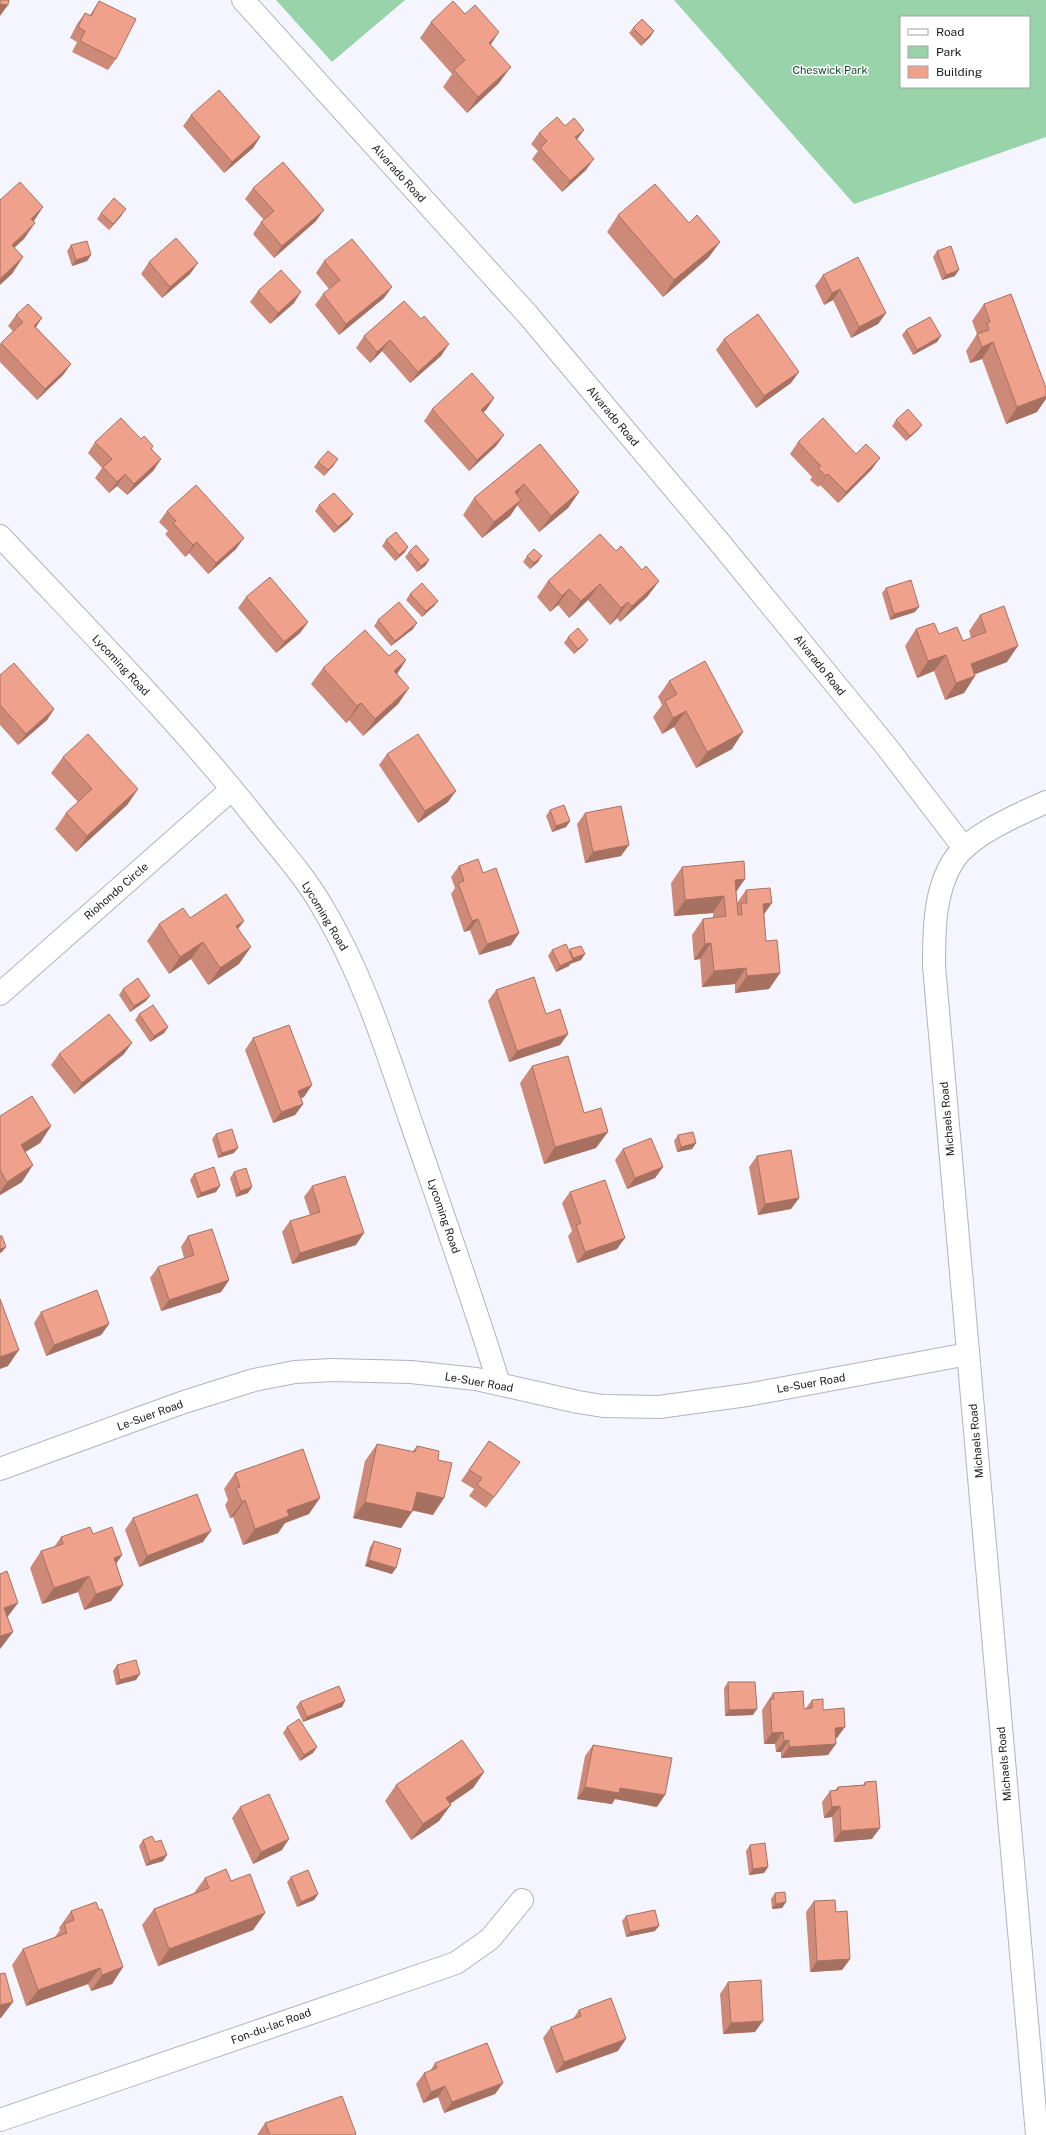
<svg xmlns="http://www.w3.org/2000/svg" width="1046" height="2135" viewBox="0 0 1046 2135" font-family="'Public Sans',sans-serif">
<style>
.green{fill:#98d3aa;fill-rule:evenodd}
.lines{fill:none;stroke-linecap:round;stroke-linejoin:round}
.street-casing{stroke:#b2b3bc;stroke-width:24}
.secondary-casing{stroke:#b2b3bc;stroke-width:24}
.street{stroke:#fff;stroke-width:22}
.secondary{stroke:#fff;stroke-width:22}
.wall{fill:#ce8a78}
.shaded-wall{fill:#a77161}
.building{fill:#efa18b;stroke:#a77161}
.labels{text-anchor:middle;stroke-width:3;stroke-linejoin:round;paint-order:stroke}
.park-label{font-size:11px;fill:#134829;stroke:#fff}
.street-label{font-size:11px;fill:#19191c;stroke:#fff}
</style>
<rect width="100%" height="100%" fill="#f4f5ff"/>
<path class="green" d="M276,0H405L332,62Z
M674,0H1046V137L854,204ZM901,17H1029V87H901Z"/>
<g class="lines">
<g class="street-casing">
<path id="street" d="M243,0L528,315L720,543L886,746L964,848
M0,536C87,629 178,720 257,820C279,848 305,876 323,908C363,975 386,1049 411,1122C441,1209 472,1296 499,1384
M0,994L232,789
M0,1469L184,1402L254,1380L295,1372L332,1370L411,1372L476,1379L578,1402L603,1406L659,1407L747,1395L968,1354
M0,2120L456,1963L490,1939L522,1900"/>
</g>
<g class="secondary-casing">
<path id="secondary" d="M1037,2135L934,966C934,931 934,890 954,860C970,835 1019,814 1046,802"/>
</g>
<use href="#street" class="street"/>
<use href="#secondary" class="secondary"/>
</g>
<path class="wall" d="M99,1L116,59L108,70L72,52L77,42L70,38L77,24L85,13L90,15Z
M431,22L491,45L499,83L467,113L443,87L452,74L420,38Z
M633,28L654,31L650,37L641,46L629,33Z
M191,115L260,137L253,148L224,173L183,126Z
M539,133L586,170L562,192L532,159L538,151L531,144Z
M253,188L316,221L274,258L253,234L261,222L264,220L245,199Z
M101,213L122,215L109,230L97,219Z
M618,215L689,223L720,242L708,258L663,297L607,232Z
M71,245L91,255L87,261L72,266L67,251Z
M937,251L955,276L942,280L933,257Z
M324,261L384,298L339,335L315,305L323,294L329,289L316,273Z
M149,262L190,274L162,298L141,274Z
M823,275L886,313L878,324L851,338L833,300L824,305L815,286Z
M258,291L294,303L270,324L250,302Z
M404,301L441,356L410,383L382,351L370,363L356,348L364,336Z
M984,304L1037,412L1006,424L982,359L970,363L966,351L977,334L972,321Z
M16,315L36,327L71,364L63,375L37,400L0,362V344L13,331L8,326Z
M906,330L937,342L913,355L902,335Z
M724,339L791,383L756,408L716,350Z
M494,398L486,410L483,412L504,435L496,446L469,471L424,421L432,409Z
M896,420L922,425L918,430L906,441L892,426Z
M141,439L152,449L161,459L153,471L127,495L117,486L109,493L95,478L102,468L88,453L95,442Z
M798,442L856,454L872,469L838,503L820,485L818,487L810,480L812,477L790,454Z
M540,444L579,492L568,508L539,532L517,505L510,516L482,538L463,515L474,498Z
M318,462L334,465L324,476L314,467Z
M319,505L353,514L349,520L334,533L315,511Z
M167,511L236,549L208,574L189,553L185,557L165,534L168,531L159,522Z
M386,540L405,552L395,561L382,546Z
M616,551L642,570L659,581L647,597L620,622L617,618L610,625L588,600L569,618L558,605L550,612L537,597L548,581Z
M409,552L429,560L425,566L417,572L405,557Z
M527,556L538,562L530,569L523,562Z
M886,588L915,612L890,620L882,593Z
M410,594L438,601L434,606L422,617L406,600Z
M246,597L308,622L300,633L276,653L238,608Z
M980,615L1007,662L975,674V676L964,693L945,700L934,671L917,678L905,646L916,629L939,634L963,641L971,638L969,631Z
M378,620L413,629L391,646L374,626Z
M568,637L584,645L574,654L564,643Z
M389,656L406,660L397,674L409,688L398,704L363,736L349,720L346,723L311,684L323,668Z
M0,675L54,709L47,720L18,745L0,725Z
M669,681L732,749L696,768L674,727L662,734L653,717L662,705L658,697Z
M387,754L448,802L418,823L379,765Z
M63,757L138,789L127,805L76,852L55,829L66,813L78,802L51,773Z
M550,810L570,821L566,827L552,832L546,816Z
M585,813L621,856L585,863L577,824Z
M459,866L483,873L519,933L511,945L479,955L470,930L464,932L451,894L455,888L451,877Z
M682,867L736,892L737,903L746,890L764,914L766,941L780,973L769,989L735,993V984L702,987L700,959L694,960L692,935L703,919L713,918V913L674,916L671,883Z
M190,918L238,929L239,964L208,985L191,959L169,974L147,941L159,924Z
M570,949L581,960L570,964L569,966L556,972L548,956L552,950L569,952Z
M123,989L146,1001L130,1012L119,995Z
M496,990L546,1014L568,1034L560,1045L509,1062L488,1001Z
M139,1014L168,1027L164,1033L150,1042L135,1020Z
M253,1038L304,1097L301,1098L303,1104L295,1115L273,1123L245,1050Z
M59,1054H124L74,1094L51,1065Z
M532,1066L584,1113L596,1148L544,1164L520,1083Z
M0,1116L51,1126L40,1143L25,1152L22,1182L0,1195Z
M216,1134L234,1153L218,1158L212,1139Z
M678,1135L696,1143L692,1149L677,1152L674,1141Z
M623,1149L663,1167L655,1178L627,1189L615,1160Z
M757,1156L799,1198L791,1209L758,1215L749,1167Z
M234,1172L248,1193L236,1197L230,1178Z
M194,1174L216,1192L197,1198L190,1180Z
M312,1186L356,1245L292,1264L282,1232L290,1221L310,1215L304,1197Z
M570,1192L617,1249L577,1263L568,1236L572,1231L562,1203Z
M188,1236L229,1280L221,1292L161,1311L150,1278L158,1267L184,1258L181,1247Z
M41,1312L109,1324L101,1335L46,1356L34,1323Z
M489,1441L520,1462L486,1508L469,1496L474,1489L461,1481Z
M377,1444L412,1452L417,1446L433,1515L413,1510L401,1528L353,1518L365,1461Z
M235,1473L309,1514L285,1523L278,1533L243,1545L233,1517L230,1518L225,1505L228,1500L224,1489Z
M133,1518L203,1542L139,1567L125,1530Z
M93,1534L122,1555L116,1564L123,1585L111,1601L84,1610L78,1592L42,1604L30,1568L41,1551L54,1547L61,1537Z
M374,1541L392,1574L365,1566L370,1547Z
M117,1665L136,1680L116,1685L113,1671Z
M728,1682L753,1715L725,1716L724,1688Z
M773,1693L804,1709H805L812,1700L823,1710L837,1738H835L828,1755L781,1758V1752H776L775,1744H764L762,1710Z
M300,1702L342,1707L303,1722L296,1707Z
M287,1727L313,1753L300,1761L283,1733Z
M593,1745L657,1807L615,1799L612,1804L577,1799L585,1756Z
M484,1772L473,1788L450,1804L439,1821L411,1840L385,1801L396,1785Z
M865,1782L872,1839L834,1842L832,1817L824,1818L822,1802L830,1791L835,1790L838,1787L863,1785Z
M240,1807L282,1850L253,1864L232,1818Z
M143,1840L155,1842L163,1861L146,1866L139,1846Z
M750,1845L768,1867L764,1873L749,1875L746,1851Z
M291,1877L318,1894L314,1900L297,1907L287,1882Z
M205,1878L231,1881L265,1913L253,1930L158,1966L142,1925L154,1909L194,1893Z
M775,1893L786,1902L782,1908L772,1909L771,1899Z
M814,1901L836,1912L850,1959L842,1970L810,1972L806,1912Z
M99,1910L123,1967L112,1984L91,1991L88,1984L26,2006L12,1965L23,1949L54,1938L60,1930L59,1928L71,1911Z
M626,1916L655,1931L626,1937L622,1921Z
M728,1982L755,2032L723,2034L720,1994Z
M579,2010L618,2051L556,2073L543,2038L551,2027L573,2019Z
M435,2063L503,2083L495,2094L444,2113L438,2097L423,2103L416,2084L424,2073L430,2071Z
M265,2123L356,2134L355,2135H257Z"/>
<path class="shaded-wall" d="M0,4L8,5L0,16Z
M654,31L650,37L641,46L645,40Z
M499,32L488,49L489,43Z
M511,67L499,83L467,113L478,97Z
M584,130L576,141L575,137Z
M260,137L253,148L224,173L232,162Z
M594,159L586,170L562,192L570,181Z
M43,207L32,224L31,219Z
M126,209L122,215L109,230L113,224Z
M324,210L316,221L274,258L282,246Z
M35,223L24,239L0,261L12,245Z
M720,242L708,258L663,297L674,280Z
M91,255L87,261L72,266L76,260Z
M23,257L12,274L0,285V279Z
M198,263L190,274L162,298L170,287Z
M959,270L955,276L942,280L946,275Z
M392,287L384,298L339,335L346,324Z
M840,289L833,300L824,305L832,293Z
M301,292L294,303L270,324L278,313Z
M886,313L878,324L851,338L859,327Z
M42,318L34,330V326Z
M941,336L937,342L913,355L917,350Z
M390,340L382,351L370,363L377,352Z
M993,342L982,359L970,363L982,347Z
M449,344L441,356L410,383L418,372Z
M71,364L63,375L37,400L45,389Z
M799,372L791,383L756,408L764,396Z
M1046,396V399L1037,412L1006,424L1017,407Z
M494,398L486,410L473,421L481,410Z
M922,425L918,430L906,441L910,436Z
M504,435L496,446L469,471L477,460Z
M880,458L872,469L838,503L846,492Z
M161,459L153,471L127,495L134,484Z
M338,459L334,465L324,476L328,470Z
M125,474L117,486L109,493L117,482Z
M828,474L820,485L818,487L826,476Z
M524,484L513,500L515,492Z
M579,492L568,508L539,532L551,516Z
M521,500L510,516L482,538L494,522Z
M353,514L349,520L334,533L338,527Z
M244,538L236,549L208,574L216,563Z
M197,542L189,553L185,557L193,545Z
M408,547L405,552L395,561L399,555Z
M542,556L538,562L530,569L534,563Z
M429,560L425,566L417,572L421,566Z
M659,581L647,597L620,622L632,606Z
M600,584L588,600L569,618L581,601Z
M569,589L558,605L550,612L562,596Z
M438,601L434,606L422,617L426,611Z
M628,602L617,618L610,625L621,608Z
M919,607L915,612L890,620L894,614Z
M308,622L300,633L276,653L284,642Z
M417,623L413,629L391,646L395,641Z
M588,640L584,645L574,654L578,649Z
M1018,646L1007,662L960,680L971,664Z
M946,655L934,671L917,678L928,661Z
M406,660L395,677L394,671Z
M975,676L964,693L945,700L956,683Z
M409,688L398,704L363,736L375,719Z
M361,703L349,720L346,723L357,706Z
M54,709L47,720L18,745L26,734Z
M686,711L674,727L662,734L673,718Z
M743,732L732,749L696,768L707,752Z
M138,789L127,805L76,852L87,836Z
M456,791L448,802L418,823L425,811Z
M570,821L566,827L552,832L556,826Z
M629,845L621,856L585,863L593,852Z
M745,879L734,895L735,880Z
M724,896L713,913L674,916L685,900Z
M772,903L760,920L763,904Z
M478,919L470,930L464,932L472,921Z
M244,921L232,937L236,926Z
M519,933L511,945L479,955L487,944Z
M203,942L191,959L169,974L180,957Z
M711,943L700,959L694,960L705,944Z
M251,947L239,964L208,985L220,968Z
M585,954L581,960L570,964L569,966L556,972L560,966L572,961L573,958Z
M746,968L735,984L702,987L714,971Z
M780,973L769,989L735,993L747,976Z
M150,996L146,1001L130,1012L134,1006Z
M168,1027L164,1033L150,1042L154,1036Z
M568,1034L560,1045L509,1062L517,1051Z
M132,1043L124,1054L74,1094L82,1083Z
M312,1085L304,1097L290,1102L298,1091Z
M303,1104L295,1115L273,1123L281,1112Z
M51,1126L40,1143L9,1162L21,1145Z
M608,1132L596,1148L544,1164L555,1147Z
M696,1143L692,1149L677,1152L681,1147Z
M238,1148L234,1153L218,1158L222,1153Z
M33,1165L22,1182L0,1195V1192L7,1182Z
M663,1167L655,1178L627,1189L635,1178Z
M220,1186L216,1192L197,1198L201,1193Z
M252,1187L248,1193L236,1197L240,1191Z
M799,1198L791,1209L758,1215L765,1204Z
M364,1233L356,1245L292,1264L300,1253Z
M625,1238L617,1249L577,1263L585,1252Z
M6,1247L2,1252L0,1253V1249Z
M229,1280L221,1292L161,1311L169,1300Z
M109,1324L101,1335L46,1356L54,1345Z
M19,1350L8,1366L0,1369V1357Z
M417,1492L444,1498L433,1515L405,1509Z
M320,1498L309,1514L285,1523L278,1533L243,1545L255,1529L287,1510Z
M245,1500L233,1517L230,1518L242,1502Z
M365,1502L412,1512L401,1528L353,1518Z
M211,1531L203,1542L139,1567L147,1556Z
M122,1555L110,1572L114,1558Z
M369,1560L396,1568L392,1574L365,1566Z
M89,1576L78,1592L42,1604L54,1588Z
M123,1585L111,1601L84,1610L96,1594Z
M18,1603L6,1619L4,1608Z
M13,1632L1,1648L0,1649V1636Z
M140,1674L136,1680L116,1685L120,1680Z
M345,1701L342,1707L303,1722L307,1717Z
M757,1709L753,1715L725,1716L729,1710Z
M845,1727L837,1738L827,1739L835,1728Z
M783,1732L775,1744H764L772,1733Z
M789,1740L781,1752H776L784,1741Z
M836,1744L828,1755L781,1758L789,1747Z
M317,1747L313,1753L300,1761L304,1755Z
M484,1772L473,1788L435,1814L446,1798Z
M585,1787L620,1788L665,1795L657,1807L615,1799L612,1804L577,1799Z
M451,1805L439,1821L411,1840L423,1824Z
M840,1806L832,1817L824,1818L832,1807Z
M880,1828L872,1839L834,1842L841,1831Z
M289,1839L282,1850L253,1864L261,1852Z
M167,1855L163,1861L146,1866L150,1861Z
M768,1867L764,1873L749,1875L753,1869Z
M318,1894L314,1900L297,1907L301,1902Z
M786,1902L782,1908L772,1909L776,1904Z
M265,1913L253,1930L158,1966L169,1949Z
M659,1926L655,1931L626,1937L630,1932Z
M850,1959L842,1970L810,1972L817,1961Z
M123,1967L112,1984L91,1991L102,1975Z
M100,1968L88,1984L26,2006L38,1990Z
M13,2002L1,2018H0V2005Z
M763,2021L755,2032L723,2034L731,2023Z
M626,2039L618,2051L556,2073L564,2062Z
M503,2083L495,2094L444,2113L452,2102Z
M445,2086L438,2097L423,2103L431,2092Z"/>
<path class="building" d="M0,0H9L8,5L0,4Z
M99,1L136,19L116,59L80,41L85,31L78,27L85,13L91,16Z
M453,1L465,14L475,5L499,32L489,43L511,67L478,97L454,70L465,60L431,22Z
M642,19L654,31L645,40L633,28Z
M219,90L260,137L232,162L191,115Z
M557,117L565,126L574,118L584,130L575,137L594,159L570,181L540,148L547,141L539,133Z
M283,162L324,210L282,246L261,222L274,211L253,188Z
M20,182L43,207L31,219L35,223L12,245L23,257L0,279V200Z
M655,184L689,223L697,215L720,242L674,280L618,215Z
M114,198L126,209L113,224L101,213Z
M176,238L198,263L170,287L149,262Z
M352,239L392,287L346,324L323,294L340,280L324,261Z
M87,241L91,255L76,260L71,245Z
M951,246L959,270L946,275L937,251Z
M858,257L886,313L859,327L840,289L832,293L823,275Z
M281,270L301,292L278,313L258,291Z
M1011,294L1046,388V396L1017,407L993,342L982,347L977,334L989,330L987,323L990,322L984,304Z
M404,301L421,319L424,316L449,344L418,372L390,340L377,352L364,336Z
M28,304L42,318L34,326L71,364L45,389L1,343L23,322L16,315Z
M758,314L799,372L764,396L724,339Z
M930,317L941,336L917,350L906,330Z
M472,373L494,398L481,410L504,435L477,460L432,409Z
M908,409L922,425L910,436L896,420Z
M121,418L141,439L144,436L153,446L151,449L161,459L134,484L125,474L117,482L103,467L112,459L95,442Z
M823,418L856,454L866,444L880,458L846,492L828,474L826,476L818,468L821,466L798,442Z
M540,444L579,492L551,516L524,484L515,492L521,500L494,522L474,498Z
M328,451L338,459L328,470L318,462Z
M196,485L244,538L216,563L197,542L193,545L173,523L176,521L167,511Z
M334,493L353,514L338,527L319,505Z
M396,532L408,547L399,555L386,540Z
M600,534L616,551L621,546L642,570L646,566L659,581L632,606L628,602L621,608L600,584L581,601L569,589L562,596L548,581Z
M416,545L429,560L421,566L409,552Z
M534,549L542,556L534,563L527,556Z
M270,577L308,622L284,642L246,597Z
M911,580L919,607L894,614L886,588Z
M422,583L438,601L426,611L410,594Z
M399,602L417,623L395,641L378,620Z
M1004,606L1018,646L971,664L975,676L956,683L946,655L928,661L916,629L934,623L939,634L957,627L963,641L986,632L980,615Z
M578,628L588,640L578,649L568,637Z
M365,630L389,656L396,650L406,660L394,671L409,688L375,719L361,703L357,706L323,668Z
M705,661L743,732L707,752L686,711L673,718L665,701L677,694L669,681Z
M14,663L54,709L26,734L0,705V675Z
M88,734L138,789L87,836L66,813L92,789L63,757Z
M418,734L456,791L425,811L387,754Z
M564,805L570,821L556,826L550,810Z
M621,806L629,845L593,852L585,813Z
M478,859L483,873L496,868L519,933L487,944L478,919L472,921L458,883L464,881L459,866Z
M744,861L745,879L735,880L738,915H742L741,903H747L746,890L770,888L772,903L763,904L766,941L777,940L780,973L747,976L746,968L714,971L711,943L705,944L703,919L726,916L724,896L685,900L682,867Z
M226,894L244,921L236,926L251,947L220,968L203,942L180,957L159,924L183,908L190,918Z
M566,944L573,960L560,966L552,950Z
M581,946L585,954L573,958L570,949Z
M534,977L546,1014L560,1009L568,1034L517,1051L496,990Z
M138,978L150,996L134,1006L123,989Z
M153,1005L168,1027L154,1036L139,1014Z
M109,1014L132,1043L82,1083L59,1054Z
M289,1025L312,1085L298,1091L303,1104L281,1112L253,1038Z
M568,1056L584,1113L601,1108L608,1132L555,1147L532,1066Z
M32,1096L51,1126L21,1145L33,1165L7,1182L0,1170V1116Z
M232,1129L238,1148L222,1153L216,1134Z
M693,1132L696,1143L681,1147L678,1135Z
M651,1138L663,1167L635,1178L623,1149Z
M791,1150L799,1198L765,1204L757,1156Z
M214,1167L220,1186L201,1193L194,1174Z
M246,1168L252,1187L240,1191L234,1172Z
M345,1176L364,1233L300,1253L290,1221L320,1212L312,1186Z
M605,1180L625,1238L585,1252L576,1225L581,1223L570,1192Z
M212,1229L229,1280L169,1300L158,1267L194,1255L188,1236Z
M0,1236H2L6,1247L0,1249Z
M97,1290L109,1324L54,1345L41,1312Z
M0,1299L19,1350L0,1357Z
M489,1441L520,1462L494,1497L477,1485L482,1478L469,1470Z
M377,1444L415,1452L417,1446L439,1451L438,1460L452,1463L444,1498L417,1492L412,1512L365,1502Z
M303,1449L320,1498L287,1510L289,1516L255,1529L245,1500L242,1502L236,1488L240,1487L235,1473Z
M197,1494L211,1531L147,1556L133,1518Z
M90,1527L93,1534L112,1527L122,1555L114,1558L123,1585L96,1594L89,1576L54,1588L41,1551L63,1544L61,1537Z
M374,1541L401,1549L396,1568L369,1560Z
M7,1571L18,1603L4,1608L13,1632L0,1636V1574Z
M136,1660L140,1674L120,1680L117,1665Z
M728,1682H755L757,1709L729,1710Z
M339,1686L345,1701L307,1717L300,1702Z
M803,1691L804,1709L812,1708V1700L823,1699V1710L844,1708L845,1727L835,1728L836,1744L789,1747V1740L784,1741L783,1732L772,1733L770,1699H774L773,1693Z
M299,1719L317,1747L304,1755L287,1727Z
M462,1740L484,1772L446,1798L451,1805L423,1824L396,1785Z
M593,1745L672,1758L665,1795L620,1788L619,1793L585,1787Z
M876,1781L880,1828L841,1831L840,1806L832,1807L830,1791L838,1790V1787L865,1785V1782Z
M269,1794L289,1839L261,1852L240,1807Z
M152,1836L155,1842L161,1840L167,1855L150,1861L143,1840Z
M765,1843L768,1867L753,1869L750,1845Z
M226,1869L231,1881L250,1874L265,1913L169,1949L154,1909L209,1888L205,1878Z
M308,1870L318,1894L301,1902L291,1877Z
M785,1892L786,1902L776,1904L775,1893Z
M835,1900L836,1912L847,1911L850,1959L817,1961L814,1901Z
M96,1902L99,1910L102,1909L123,1967L102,1975L100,1968L38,1990L23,1949L67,1933L64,1924L74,1920L71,1911Z
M655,1910L659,1926L630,1932L626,1916Z
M5,1973L13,2002L0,2005V1974Z
M761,1980L763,2021L731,2023L728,1982Z
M611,1998L626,2039L564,2062L551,2027L581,2016L579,2010Z
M487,2043L503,2083L452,2102L445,2086L431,2092L424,2073L437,2068L435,2063Z
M342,2096L356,2134L354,2135H270L265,2123Z"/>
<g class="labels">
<g class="park-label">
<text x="830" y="74">Cheswick Park</text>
</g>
<g class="street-label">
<text transform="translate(399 173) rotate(48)" y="4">Alvarado Road</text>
<text transform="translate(613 416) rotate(50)" y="4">Alvarado Road</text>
<text transform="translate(121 665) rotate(47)" y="4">Lycoming Road</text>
<text transform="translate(820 665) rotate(51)" y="4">Alvarado Road</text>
<text transform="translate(116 891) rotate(-41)" y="4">Riohondo Circle</text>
<text transform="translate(325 916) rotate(59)" y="4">Lycoming Road</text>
<text transform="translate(947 1119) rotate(-95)" y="4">Michaels Road</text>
<text transform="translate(444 1216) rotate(71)" y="4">Lycoming Road</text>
<text transform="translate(479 1382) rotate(10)" y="4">Le-Suer Road</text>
<text transform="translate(811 1383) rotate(-10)" y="4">Le-Suer Road</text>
<text transform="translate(150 1415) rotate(-20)" y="4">Le-Suer Road</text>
<text transform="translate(976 1441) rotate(-95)" y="4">Michaels Road</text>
<text transform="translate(1004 1764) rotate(-95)" y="4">Michaels Road</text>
<text transform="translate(271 2026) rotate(-20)" y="4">Fon-du-lac Road</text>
</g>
</g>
<rect x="900" y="16" width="130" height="72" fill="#ffffff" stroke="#a3a3a4"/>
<rect x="908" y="29" width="20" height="6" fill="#ffffff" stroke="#a3a3a4"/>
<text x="936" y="36" font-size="12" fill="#19191c">Road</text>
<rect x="908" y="46" width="20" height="12" fill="#98d3aa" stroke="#a3a3a4"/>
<text x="936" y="56" font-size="12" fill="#19191c">Park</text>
<rect x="908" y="66" width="20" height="12" fill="#efa18b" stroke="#a3a3a4"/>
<text x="936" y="76" font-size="12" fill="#19191c">Building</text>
</svg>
